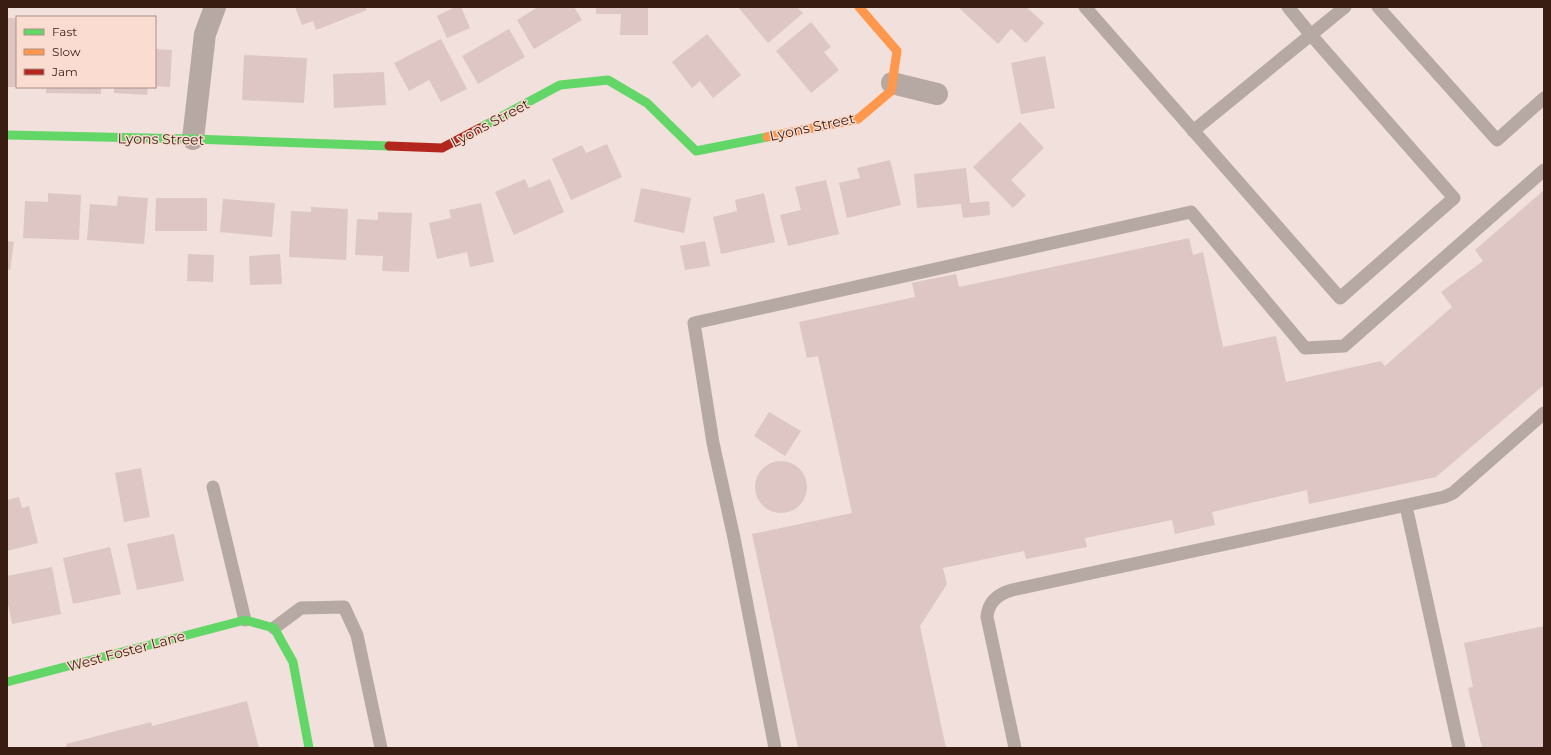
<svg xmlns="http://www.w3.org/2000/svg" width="1551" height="755" viewBox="0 0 1551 755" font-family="Montserrat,sans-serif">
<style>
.building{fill:#ddc6c4}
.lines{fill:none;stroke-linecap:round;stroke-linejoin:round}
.lane{stroke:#b6a9a4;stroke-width:13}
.street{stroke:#b6a9a4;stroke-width:22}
.fast{stroke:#63d668;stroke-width:9}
.slow{stroke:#ff974d;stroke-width:9}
.jam{stroke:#b3261e;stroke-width:9}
.labels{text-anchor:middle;stroke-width:3;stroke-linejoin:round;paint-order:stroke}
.street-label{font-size:14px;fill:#391d13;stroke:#fbdcd1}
</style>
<rect width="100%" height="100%" fill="#f1e0db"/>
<path class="building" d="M295,7H365L367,10L316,30L313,21L302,25Z
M455,7H461L470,28L447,38L437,16Z
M538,7H574L582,20L534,49L517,20Z
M596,7H648V35H620L621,14H596Z
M738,7H797L803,13L768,43Z
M961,7H1026L1044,23L1026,43L1011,29L998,44L959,8Z
M7,18H16L17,87H8Z
M811,22L831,47L824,52L839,70L811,93L776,51Z
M509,29L525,57L478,84L462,56Z
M707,34L741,75L713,98L700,81L692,88L672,62Z
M441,39L467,89L441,102L429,80L409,91L394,63Z
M155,49L172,50L170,87L155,86Z
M244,55L307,58L304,103L242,100Z
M1045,56L1055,108L1021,114L1011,63Z
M384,72L386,105L334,108L333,74Z
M46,87H101V94L46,93Z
M114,87H148L147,95L114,93Z
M1020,122L1044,148L1011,180L1026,195L1013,208L973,167Z
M607,144L622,177L571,200L552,159L582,145L586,153Z
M890,160L901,205L847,218L839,183L860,178L857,168Z
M966,168L970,203L989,201L990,215L963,218L961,204L917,208L914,174Z
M525,179L529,188L550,179L564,212L514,235L495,192Z
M826,180L839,234L788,246L780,215L801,210L795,187Z
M641,188L691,198L684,233L634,222Z
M1544,190V385L1436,477L1309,504L1307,490L1212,512L1215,525L1175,534L1172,520L1085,538L1087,547L1026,559L1024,551L943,568L947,584L920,626L946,748H798L752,534L852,513L818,356L807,358L799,322L915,297L912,283L916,282L956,274L959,287L1189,238L1193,255L1203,252L1223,347L1276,336L1286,382L1381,361L1385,366L1452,307L1441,292L1483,261L1475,250Z
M48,193L81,195L79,240L23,238L25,201L48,202Z
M764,193L775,242L721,254L713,217L737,211L735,200Z
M118,196L148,198L144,244L87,240L90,204L117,206Z
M156,198H207V231H155Z
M223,199L275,203L272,237L220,232Z
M481,203L494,262L470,267L467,252L437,259L429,223L451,218L449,210Z
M311,207L348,209L346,260L289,257L291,211L311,212Z
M378,212L412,213L409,272L382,271L383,256L355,255L357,219L378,220Z
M7,241L14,242L10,270L7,269Z
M705,241L710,266L685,270L680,246Z
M188,254L214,255L213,282L187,281Z
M280,254L282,284L250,285L249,256Z
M769,412L801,431L785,456L754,436Z
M755 487a26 26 0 1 1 52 0a26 26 0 1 1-52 0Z
M141,468L150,517L124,522L115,473Z
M19,497L22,508L29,506L38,543L7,551V500Z
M174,534L184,581L137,590L127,544Z
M110,547L121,594L73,604L63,558Z
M52,567L61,614L12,624L7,599V576Z
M1544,626V748H1482L1468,688L1473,687L1464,643Z
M247,701L259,748H61L67,746L66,744L151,722L152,726Z"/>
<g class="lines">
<path class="lane" d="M1085,7L1340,298L1454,198L1311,35L1288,7
M1378,7L1497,140L1544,98
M1193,131L1345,7
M213,487L245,620
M1406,506L1459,748
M274,628L301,608L344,607L357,635L381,748
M775,748L734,538L713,443L694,323L1191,212L1305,348L1344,346L1544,170
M1015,748L987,617C988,602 998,594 1012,590L1444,497L1453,493L1544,413"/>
<path class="street" d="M892,83L937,94
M193,139L205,34L215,7"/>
<path class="fast" d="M480,128L560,85L608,80L647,103L696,151L767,137
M7,135L193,139L389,146
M7,682L245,620L274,628L293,662L309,748"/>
<path class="slow" d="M767,137L858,119L891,91L897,51L859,7"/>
<path class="jam" d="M389,146L442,148L480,128"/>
</g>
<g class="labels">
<g class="street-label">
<text transform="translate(490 123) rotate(-28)" y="5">Lyons Street</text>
<text transform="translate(812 127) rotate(-12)" y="5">Lyons Street</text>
<text transform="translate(161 139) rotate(1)" y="5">Lyons Street</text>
<text transform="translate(126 651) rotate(-15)" y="5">West Foster Lane</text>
</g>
</g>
<rect width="1551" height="755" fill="none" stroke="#391d13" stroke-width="16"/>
<rect x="16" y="16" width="140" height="72" fill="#fbdcd1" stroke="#ad9085"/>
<rect x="24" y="29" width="20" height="6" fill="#63d668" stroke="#ad9085"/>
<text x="52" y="36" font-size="12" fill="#391d13">Fast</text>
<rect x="24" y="49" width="20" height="6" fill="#ff974d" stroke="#ad9085"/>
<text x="52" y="56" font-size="12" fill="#391d13">Slow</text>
<rect x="24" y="69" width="20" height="6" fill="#b3261e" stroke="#ad9085"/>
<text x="52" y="76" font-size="12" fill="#391d13">Jam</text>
</svg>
